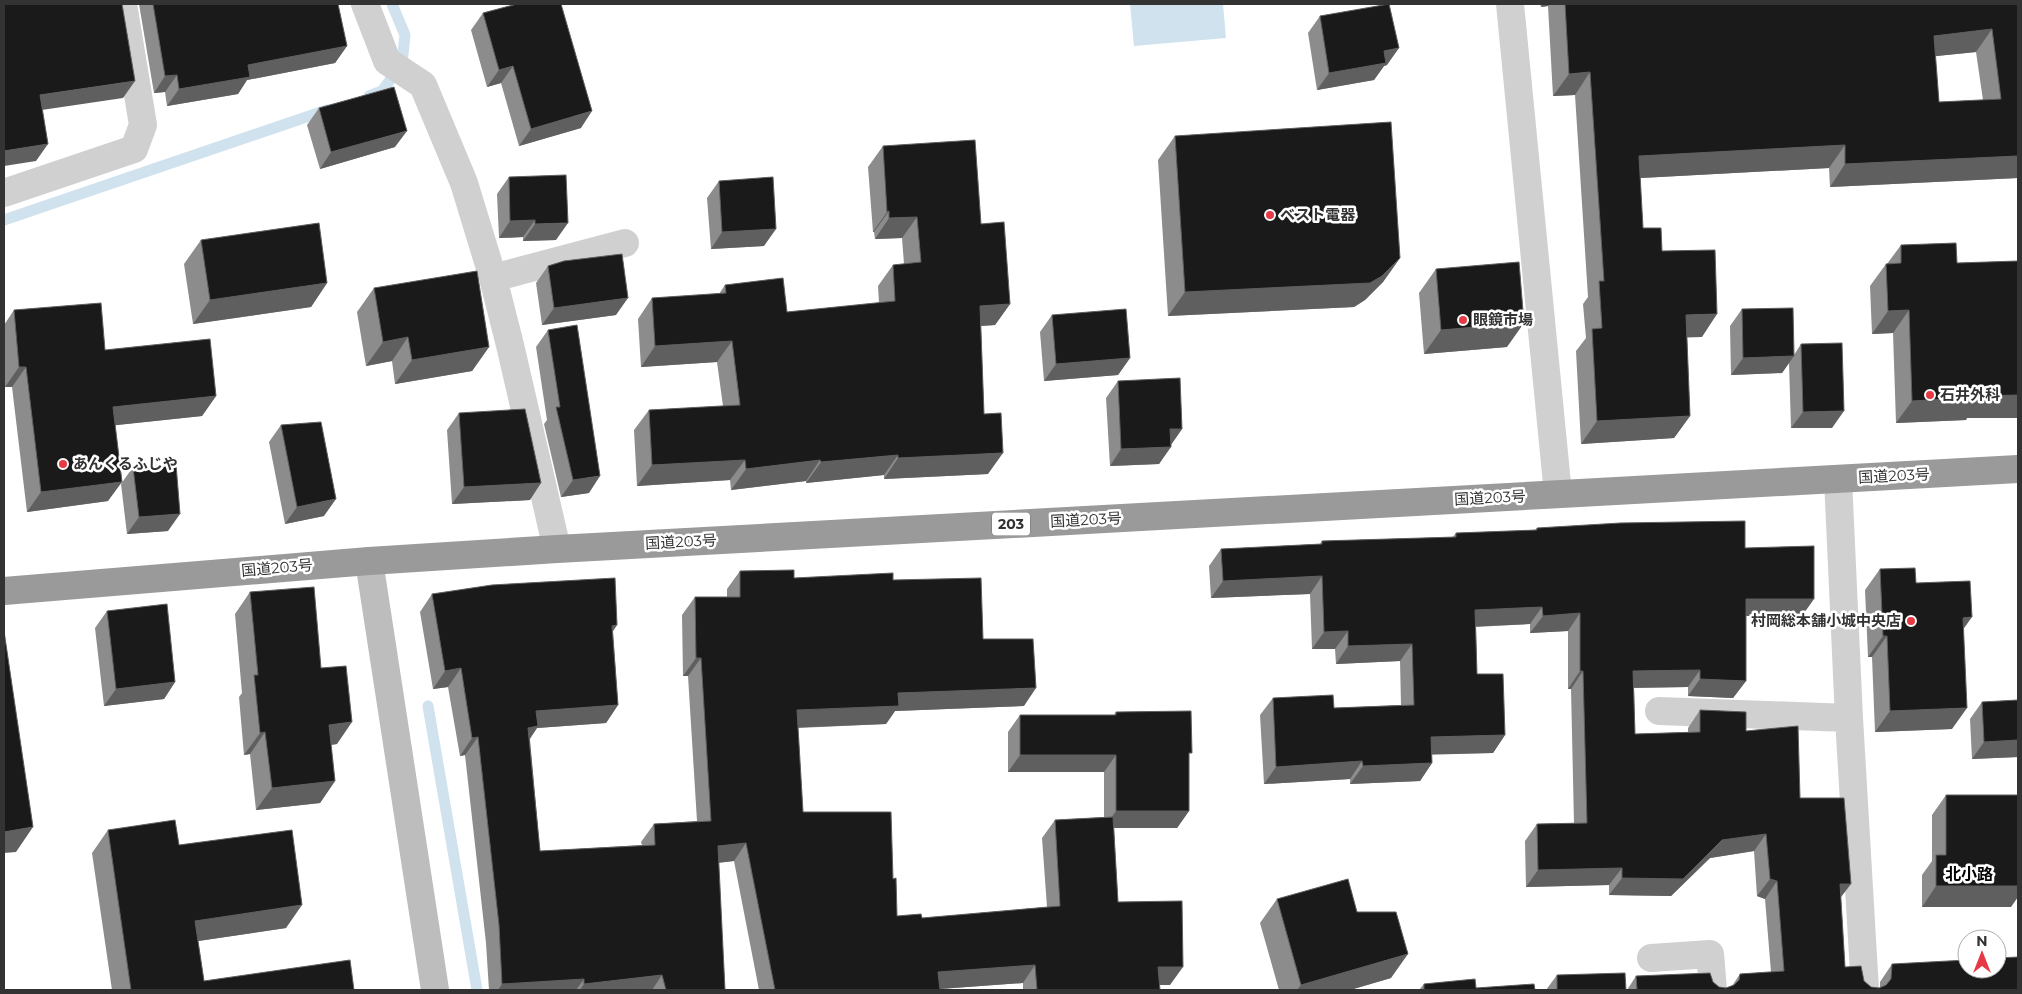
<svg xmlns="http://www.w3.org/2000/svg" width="2022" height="994" viewBox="0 0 2022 994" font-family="Montserrat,'Noto Sans JP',sans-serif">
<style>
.water{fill:#cfe2ee}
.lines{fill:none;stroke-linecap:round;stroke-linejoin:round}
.stream{stroke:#cfe2ee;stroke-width:11}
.street{stroke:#d0d0d0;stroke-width:28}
.secondary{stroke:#bdbdbd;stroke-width:28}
.highway{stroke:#9a9a9a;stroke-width:28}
.wall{fill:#8c8c8c;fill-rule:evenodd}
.shaded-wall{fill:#5f5f5f}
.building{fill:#1a1a1a;stroke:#5f5f5f;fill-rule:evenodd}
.poi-dot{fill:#e63946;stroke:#fff;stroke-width:2}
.labels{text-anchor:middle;stroke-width:5;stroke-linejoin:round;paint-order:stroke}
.shield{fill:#fff;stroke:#707070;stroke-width:1}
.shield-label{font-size:14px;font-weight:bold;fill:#333}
.poi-label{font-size:15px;font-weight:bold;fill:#333;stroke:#fff;text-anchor:start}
.street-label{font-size:15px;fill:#333;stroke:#fff}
.neighbourhood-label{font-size:16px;font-weight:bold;fill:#000;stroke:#fff}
</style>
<rect width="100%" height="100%" fill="#fff"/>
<path class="water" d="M1130,4H1223L1226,38L1134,46Z"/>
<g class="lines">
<path class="stream" d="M369,96L382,91L402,64L405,35L392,4
M4,220L327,110
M428,706L477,990"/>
<path class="street" d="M365,4L387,61L423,85L464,183L493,278L510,345L557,549
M1510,4L1558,494
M4,193L134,149L143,125L123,4
M493,278L625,243
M1838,479L1849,718L1865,990
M1659,711L1849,718
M1651,958L1710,954L1713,990"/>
<path class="secondary" d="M369,561L435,990"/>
<path class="highway" d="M4,591L369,561L557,549L2018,469"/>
</g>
<path class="wall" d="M139,4H338L347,46L335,63L247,80L238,94L167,106L165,92L154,93Z
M1540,4H2018V178L1830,187L1829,168L1640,178L1643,228L1662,251L1702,337H1687L1690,416L1674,438L1581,444L1576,351L1586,338L1583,304L1588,297L1575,95L1553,96L1548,6L1541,7ZM1976,52L1983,100L1939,102L1935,56Z
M483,13L581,128L519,146L501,83L487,87L471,30Z
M1320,16L1387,65L1384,66L1374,80L1317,90L1308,33Z
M319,108L395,147L320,169L307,125Z
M1175,136L1400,258L1383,282L1365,300L1354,307L1168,316L1158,160Z
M883,146L981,224L1010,304L995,325L981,326L984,414L988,474L884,479V475L806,483V481L731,490L730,480L637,486L634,430L649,410L723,406L717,362L641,367L638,319L652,298L719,294L725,285L787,312L879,303L878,286L893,265L904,264L902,238L875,239L874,232H873L868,167Z
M509,177L556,240L523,241V237L499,238L497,194Z
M719,181L764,246L711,249L707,198Z
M201,240L327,283L311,307L193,324L184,264Z
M1901,245L1957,263L2018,261V418H1967L1966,420L1896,423L1893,333L1872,334L1870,286L1886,264H1887Z
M548,266L616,315L542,325L536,283Z
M1436,269L1507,347L1424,354L1419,293Z
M374,288L489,347L472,371L395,384L392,361L366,366L357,312Z
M1742,309L1794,355L1801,344L1832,428H1791L1789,363L1782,373L1731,375L1730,326Z
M14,310L105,350L216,396L202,416L115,425L108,501L27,512L12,387H5L4,375V325Z
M1052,315L1130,358L1118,375L1044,381L1040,332Z
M548,330L589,493L561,497L544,424L547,420L536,347Z
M1118,381L1182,429L1171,445L1159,464L1110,466L1106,398Z
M459,413L530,500L452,504L447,430Z
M281,425L324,516L285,524L269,442Z
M133,467L168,531L127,534L121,484Z
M1537,528L1745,548L1802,616H1746V681L1733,698L1688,696V687L1634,688L1635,734L1688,732V728L1700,710L1746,731L1800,798L1841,898L1845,967L1871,987L1880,988V982L1892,964L2018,990H1627L1636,976L1713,982L1719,987L1726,988L1732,986L1740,974L1771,972L1765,899L1757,896L1754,851L1710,858L1671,896L1609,895V885L1526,887L1525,841L1537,824L1574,823L1571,689H1568V631L1530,633V624L1476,627L1477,674L1505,735L1493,753L1431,754L1432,763L1420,781L1350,784V779L1264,784L1260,715L1273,698L1334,708L1401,705L1400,661L1336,664L1335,649H1312L1310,594L1211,598L1209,566L1221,549L1320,544L1322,541L1453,537L1456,533L1535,530Z
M1880,569L1916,583L1952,729L1875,732L1872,657H1868L1865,590Z
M740,571L794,578L893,580L983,639L1024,706L895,711L886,724L798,728L803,812L893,879L897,916L922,918L1047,907L1042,838L1055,820L1104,817V772H1008V732L1020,715H1114L1116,712L1189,758V811L1177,828H1114L1118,902L1170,985H1159L1160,990H1023V983L940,989V990H759L734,861L718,863L725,990H489L486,943L465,755L460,756L448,687L433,689L420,612L432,594L617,625L613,631L618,705L606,723L537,728L530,739L540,851L642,845L641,842L654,824L697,821L688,676H683L682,615L695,597H727V589Z
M250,592L321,668L337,744L331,745L335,781L320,803L256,810L250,754L244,755L239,697L242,693L235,614Z
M107,611L175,682L164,699L104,706L95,628Z
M2018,700V757L1972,759L1970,719L1982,702Z
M1946,795L2011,907H1922V875L1932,861V815Z
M108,830L179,845L286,928L198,941L204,981L354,990H112L92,853Z
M1277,899L1357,912L1391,978L1350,990H1279L1260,923Z
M1557,975L1626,990H1546Z
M1424,984L1476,988L1535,990H1419Z"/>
<path class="shaded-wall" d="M1543,4H1550L1548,6L1541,7Z
M1992,29L1976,52L1918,58L1934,36Z
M347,46L335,63L247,80L238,94L167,106L179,89L248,65Z
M1399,48L1387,65L1384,66L1374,80L1317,90L1329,73L1384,51Z
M513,66L501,83L487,87L499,70Z
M1590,72L1575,95L1553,96L1569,74Z
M177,75L165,92L154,93L165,76Z
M135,81L123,98L28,112L40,95Z
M592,111L581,128L519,146L531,129Z
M407,131L395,147L320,169L331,152Z
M48,144L36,161L4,166V151Z
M1845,145L1829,168L1623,179L1639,156Z
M2018,156V178L1830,187L1845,164Z
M889,211L874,232H873L887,212Z
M917,217L902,238L875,239L889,218Z
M535,220L523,237L499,238L510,221Z
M568,223L556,240L523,241L535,224Z
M776,229L764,246L711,249L722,232Z
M1400,258L1383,282L1365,300L1354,307L1168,316L1185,292Z
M327,283L311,307L193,324L210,300Z
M628,298L616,315L542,325L554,308Z
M1010,304L995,325L965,327L980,306Z
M1909,310L1893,333L1872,334L1888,311Z
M1717,314L1702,337L1670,338L1686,315Z
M1524,323L1507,347L1424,354L1441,330Z
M408,337L392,361L366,366L383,342Z
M732,341L717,362L641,367L655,346Z
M489,347L472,371L395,384L412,360Z
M1794,356L1782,373L1731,375L1743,358Z
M1130,358L1118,375L1044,381L1056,364Z
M19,367H26L12,387H5Z
M2018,395V418H1967L1966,420L1896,423L1912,401L1982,396Z
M216,396L202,416L99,427L113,407Z
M1844,411L1832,428H1791L1803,412Z
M1690,416L1674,438L1581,444L1597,421Z
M1170,429H1182L1170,446Z
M1171,447L1159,464L1110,466L1121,449Z
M1003,453L988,474L884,479L898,458Z
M898,455L884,475L806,483L821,462Z
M745,460L730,480L637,486L652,465Z
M820,460L806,481L731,490L746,469Z
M600,476L589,493L561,497L573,480Z
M122,482L108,501L27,512L41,492Z
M541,483L530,500L452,504L464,487Z
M336,499L324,516L285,524L297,507Z
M180,514L168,531L127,534L139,517Z
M1322,576L1310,594L1211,598L1223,581Z
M1746,599H1814L1802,616H1733Z
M1542,607L1530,624L1463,627L1475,610Z
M1580,613L1568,631L1530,633L1543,616Z
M1972,617L1957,638L1963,618Z
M617,625L604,644L612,626Z
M1348,631L1335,649H1312L1324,632Z
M1883,636H1887L1872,657H1868Z
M1412,644L1400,661L1336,664L1348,646Z
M696,658H701L688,676H683Z
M461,668L448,687L433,689L445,671Z
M1700,670L1688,687L1621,688L1633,671Z
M1580,671H1583L1571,689H1568Z
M1700,679L1746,681L1733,698L1688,696Z
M175,682L164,699L104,706L116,689Z
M1036,688L1024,706L895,711L886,724L785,728L797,710L898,693Z
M618,705L606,723L537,728L526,744L528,729L536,711Z
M1967,708L1952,729L1875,732L1890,711Z
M352,722L337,744L313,747L329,725Z
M265,732L250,754L244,755L260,733Z
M1505,735L1493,753L1418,755L1431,737Z
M478,737L465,755L460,756L472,738Z
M2018,740V757L1972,759L1984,742Z
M1020,755H1116L1104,772H1008Z
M1362,761L1350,779L1264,784L1276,767Z
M1432,763L1420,781L1350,784L1363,766Z
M335,781L320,803L256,810L272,788Z
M1116,811H1189L1177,828H1104Z
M33,827L16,852L4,853V832Z
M1766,834L1754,851L1710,858L1671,896L1609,895L1622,878L1722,840Z
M746,843L734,861L705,864L718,846Z
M1622,868L1609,885L1526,887L1538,870Z
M1770,879L1777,881L1765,899L1757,896Z
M1840,884H1851L1838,901Z
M1936,886H2018V897L2011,907H1922Z
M302,905L286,928L178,944L195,921Z
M1408,954L1391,978L1350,990H1297L1301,985Z
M1035,965L1023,983L926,990L938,972Z
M1158,967H1183L1170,985H1145Z
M662,975L652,990H580L584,984Z
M584,979L576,990H498L502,984Z"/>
<path class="building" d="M4,4H122L135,81L40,95L48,144L4,151Z
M153,4H338L347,46L248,65L250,77L179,89L177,75L165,76Z
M517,4H561L592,111L531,129L513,66L499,70L483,13Z
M1389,4L1399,48L1384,51L1386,63L1329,73L1320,16Z
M1565,4H2018V156L1845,164V145L1639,156L1643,228H1661L1662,251L1715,250L1717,314L1686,315L1690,416L1597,421L1592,329L1602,328L1599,281H1604L1590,72L1569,74ZM1992,29L2001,99L1939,102L1934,36Z
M394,87L407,131L331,152L319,108Z
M1391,122L1400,258L1382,276L1370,283L1185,292L1175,136Z
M975,140L981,224L1004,222L1010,304L980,306L984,414L1001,413L1003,453L898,458V455L821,462L820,460L746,469L745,460L652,465L649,410L740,405L732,341L655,346L652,298L726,293L725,285L783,278L787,312L895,301L893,265L921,262L917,217L889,218V211L887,212L883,146Z
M566,175L568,223L535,224V220L510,221L509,177Z
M773,177L776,229L722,232L719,181Z
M319,223L327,283L210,300L201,240Z
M1956,243L1957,263L2018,261V395L1982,396V397L1912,401L1909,310L1888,311L1886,264L1901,263V245Z
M622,254L628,298L554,308L548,266L564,261Z
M1519,262L1524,323L1441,330L1436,269Z
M477,271L489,347L412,360L408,337L383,342L374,288Z
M101,303L105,350L210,339L216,396L113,407L122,482L41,492L26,367H19L14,310Z
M1793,308L1794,356L1743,358L1742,309Z
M1126,309L1130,358L1056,364L1052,315Z
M577,325L600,476L573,480L556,407H560L548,330Z
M1842,343L1844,411L1803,412L1801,344Z
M1180,378L1182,429H1170L1171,447L1121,449L1118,381Z
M525,409L541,483L464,487L459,413Z
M321,422L336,499L297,507L281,425Z
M176,464L180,514L139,517L133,467Z
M1745,521V548L1814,546V599H1746V681L1700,679V670L1633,671L1635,734L1700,732V710L1746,712V731L1798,726L1800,798H1844L1851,884H1840L1845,967L1861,966L1864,981L1871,987L1879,988L1886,985L1891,979L1892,964L1967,960V969H1997V958L2018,957V990H1637L1636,976L1710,973L1713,982L1719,987L1726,988L1734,985L1739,980L1740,974L1784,971L1777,881L1770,879L1766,834L1722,840L1683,879L1622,878V868L1538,870L1537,824L1587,823L1583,671H1580V613L1543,616L1542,607L1475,610L1477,674H1503L1505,735L1431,737L1432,763L1363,766L1362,761L1276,767L1273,698L1333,695L1334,708L1414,705L1412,644L1348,646V631L1324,632L1322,576L1223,581L1221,549L1322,544V541L1456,537V533L1537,530V528L1620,523Z
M1915,568L1916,583L1970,581L1972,617L1963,618L1967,708L1890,711L1887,636H1883L1880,569Z
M794,570V578L893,573V580L981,578L983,639H1033L1036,688L898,693L899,706L797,710L803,812H891L893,879L896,878L897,916L921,914L922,918L1060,906L1055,820L1113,817L1118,902L1182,901L1183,967H1158L1160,990H1037L1035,965L938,972L940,990H775L746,843L718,846L725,990H666L662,975L584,984V979L502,984L499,925L478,737L472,738L461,668L445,671L432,594L492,585L615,578L617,625L612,626L618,705L536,711L538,726L528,728L540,851L655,845L654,824L711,821L701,658H696L695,597H740V571Z
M314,587L321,668L346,666L352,722L329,725L335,781L272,788L265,732L260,733L254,675H258L250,592Z
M167,604L175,682L116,689L107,611Z
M4,631L33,827L4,832Z
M2018,700V740L1984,742L1982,702Z
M1191,711L1192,753H1189V811H1116V755H1020V715H1116V712Z
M1946,795H2018V886H1936V855H1946Z
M175,820L179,845L292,830L302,905L195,921L204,981L350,960L354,990H131L108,830Z
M1348,879L1357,912H1396L1408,954L1301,985L1277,899Z
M1625,973L1626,990H1557V975Z
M1475,979L1476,988L1534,984L1535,990H1424V984Z"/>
<g class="poi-dot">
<circle cx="1270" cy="215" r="5"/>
<circle cx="1463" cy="320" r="5"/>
<circle cx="1930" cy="395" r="5"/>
<circle cx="63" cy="464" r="5"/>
<circle cx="1911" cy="621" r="5"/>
</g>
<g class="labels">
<rect class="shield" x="992" y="512.5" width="38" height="23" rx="4"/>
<g class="shield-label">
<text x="1011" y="529">203</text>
</g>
<g class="poi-label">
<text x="1280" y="220">ベスト電器</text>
<text x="1473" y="325">眼鏡市場</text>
<text x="1940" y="400">石井外科</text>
<text x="73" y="469">あんくるふじや</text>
<text x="1901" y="626" text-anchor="end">村岡総本舗小城中央店</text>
</g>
<g class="street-label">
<text transform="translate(1894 476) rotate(-3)" y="5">国道203号</text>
<text transform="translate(1490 498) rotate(-3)" y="5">国道203号</text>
<text transform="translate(1086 520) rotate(-3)" y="5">国道203号</text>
<text transform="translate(681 542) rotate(-3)" y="5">国道203号</text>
<text transform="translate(277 568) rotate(-5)" y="5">国道203号</text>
</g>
<g class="neighbourhood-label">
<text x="1969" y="880">北小路</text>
</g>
</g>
<rect width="2022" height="994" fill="none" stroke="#333333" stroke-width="10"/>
<g transform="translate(1982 954)"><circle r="24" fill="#ffffff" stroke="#adadad"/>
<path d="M0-4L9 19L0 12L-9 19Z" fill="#e63946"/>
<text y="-8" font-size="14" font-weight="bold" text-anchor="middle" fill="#333333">N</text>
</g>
</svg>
